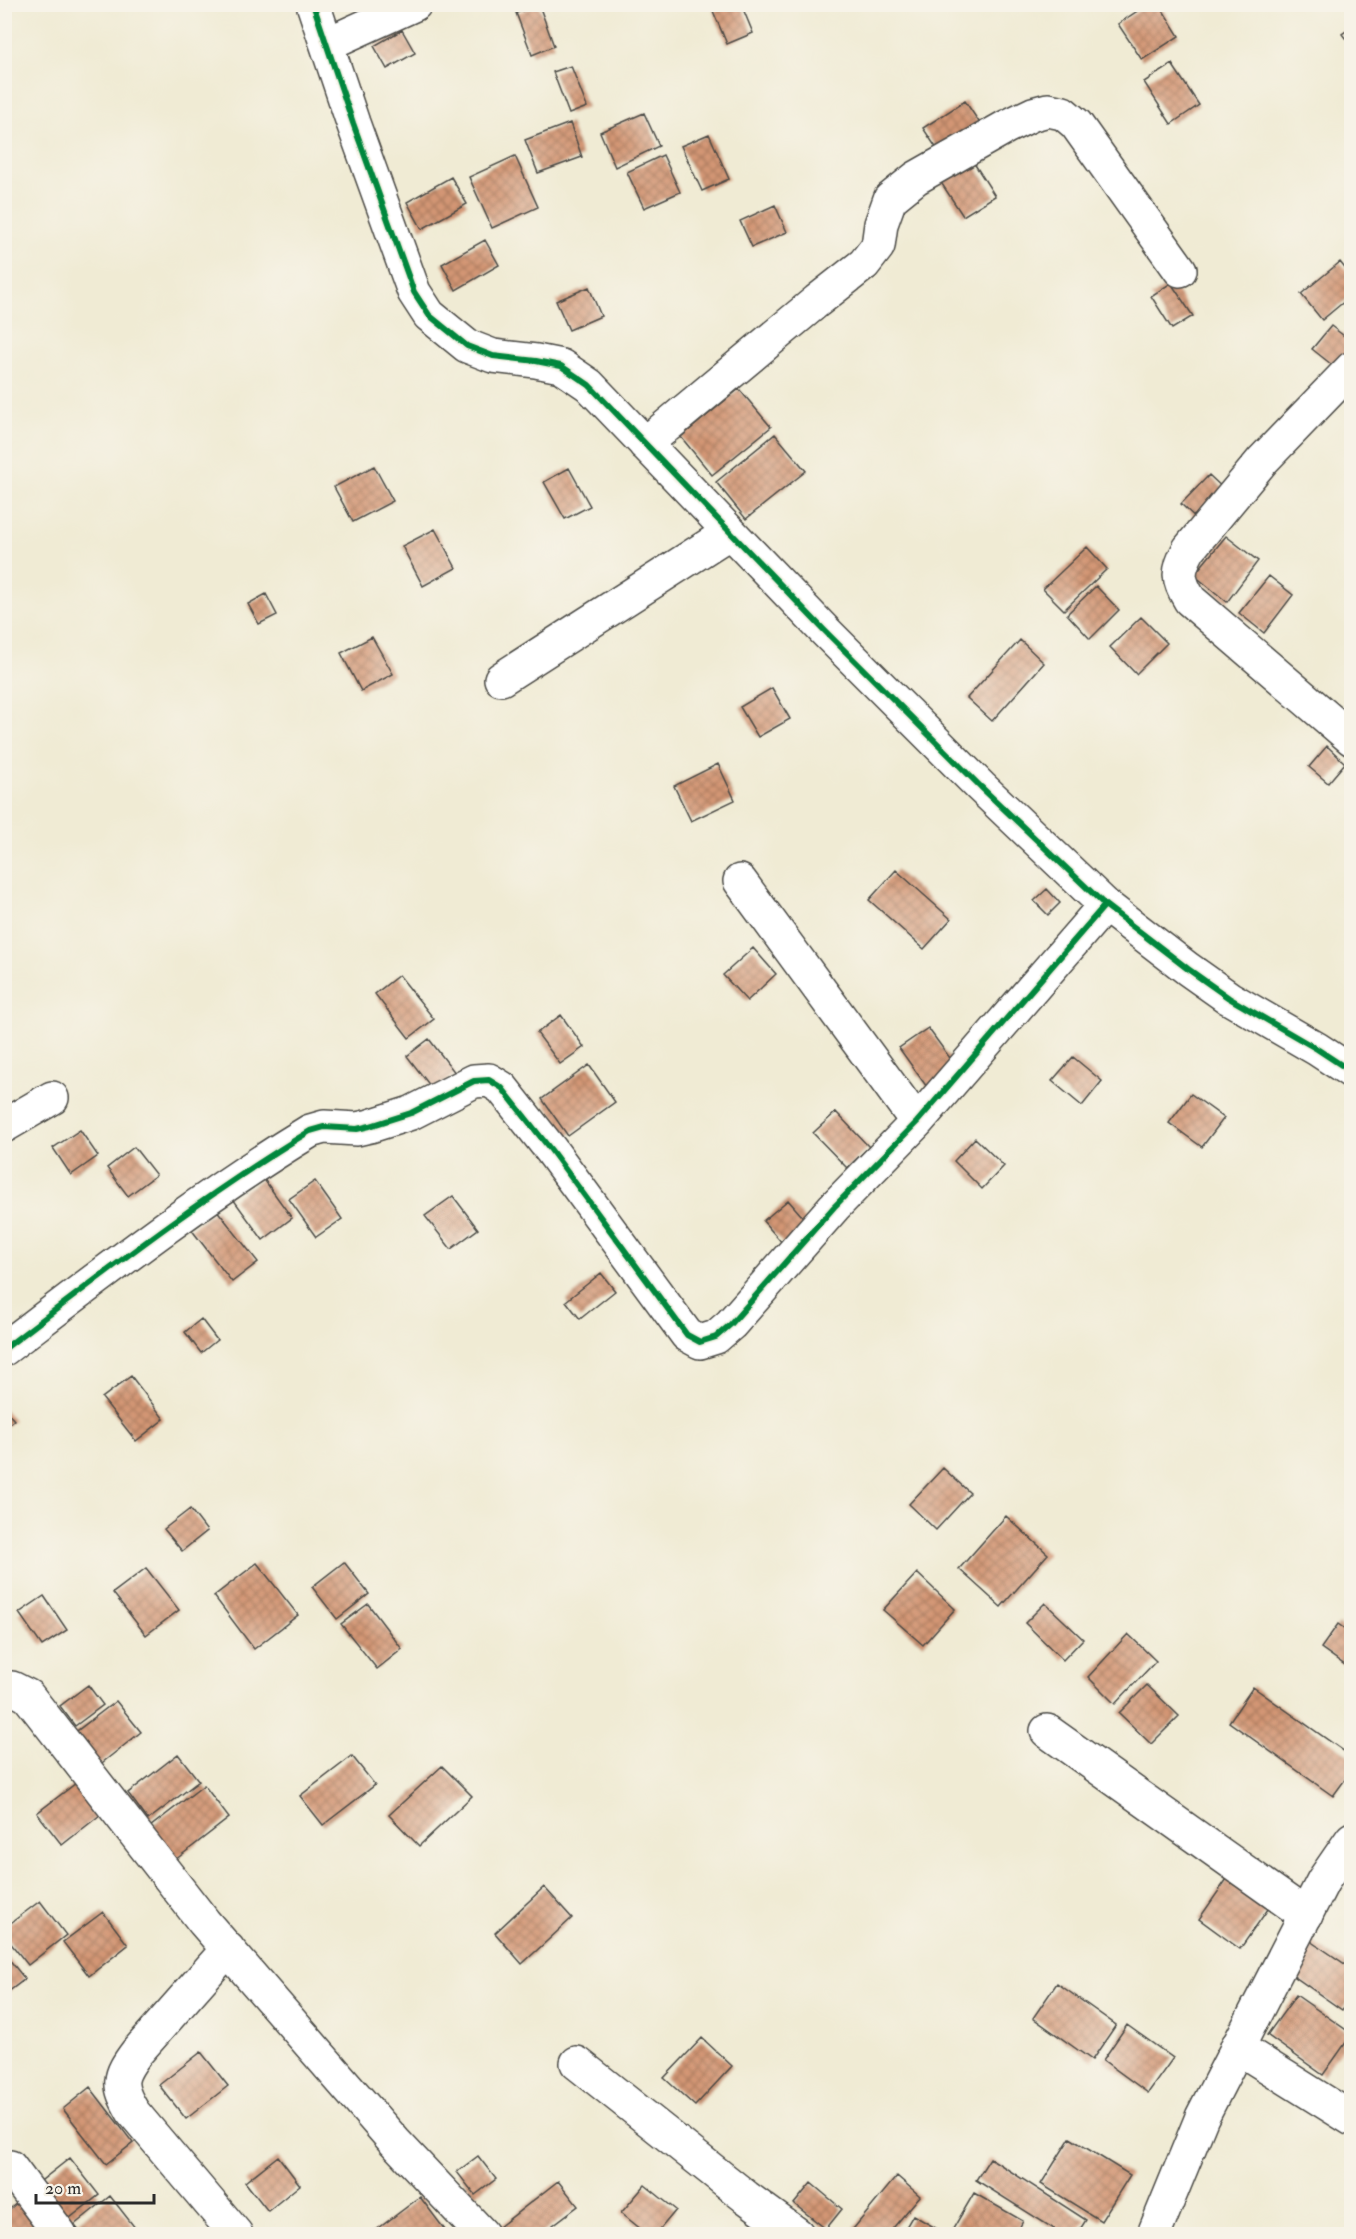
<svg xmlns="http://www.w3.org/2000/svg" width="1356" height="2239" viewBox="0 0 1356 2239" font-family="'IM FELL Double Pica',serif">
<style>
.building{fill:url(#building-cross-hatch)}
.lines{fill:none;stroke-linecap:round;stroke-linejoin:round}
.minor-casing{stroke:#494844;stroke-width:36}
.tertiary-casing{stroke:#494844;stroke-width:36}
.minor{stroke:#fff;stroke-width:33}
.tertiary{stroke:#fff;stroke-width:33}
.cycleway-casing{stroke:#f7f3e8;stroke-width:10}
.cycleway{stroke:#00873e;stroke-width:6}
</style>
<defs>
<pattern id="building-cross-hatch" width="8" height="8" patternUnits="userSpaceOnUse" patternTransform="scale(1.5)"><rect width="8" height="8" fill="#d39674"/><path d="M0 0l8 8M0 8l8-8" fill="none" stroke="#ab7b5f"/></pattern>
</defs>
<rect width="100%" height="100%" fill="#f7f3e8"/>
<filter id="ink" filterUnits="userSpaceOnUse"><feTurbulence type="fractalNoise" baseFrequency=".0167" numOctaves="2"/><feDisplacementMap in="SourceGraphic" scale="12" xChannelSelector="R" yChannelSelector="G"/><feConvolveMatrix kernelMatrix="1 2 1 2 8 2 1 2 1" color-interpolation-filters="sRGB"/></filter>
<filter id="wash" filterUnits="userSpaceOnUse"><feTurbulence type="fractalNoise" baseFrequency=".008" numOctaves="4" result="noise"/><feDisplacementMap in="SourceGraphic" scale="24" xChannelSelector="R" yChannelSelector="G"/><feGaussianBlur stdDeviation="1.35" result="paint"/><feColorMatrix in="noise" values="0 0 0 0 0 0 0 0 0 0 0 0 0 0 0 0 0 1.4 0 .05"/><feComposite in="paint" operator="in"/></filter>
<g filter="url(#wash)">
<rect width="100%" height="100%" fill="#f0ebd4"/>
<g id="blocks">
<path class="building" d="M729,4H741L753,33L727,44L713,11Z
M1148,4H1159L1179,36L1142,60L1118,24Z
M539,5L554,46L532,55L516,13Z
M1352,27V47L1342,34Z
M402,30L415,53L387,69L374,46Z
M1172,64L1199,105L1171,124L1144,82Z
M571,66L587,107L569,114L553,72Z
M965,101L985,131L943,158L923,128Z
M644,113L659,146L615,167L600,132Z
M570,123L582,157L538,173L525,140Z
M709,134L729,179L702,191L681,146Z
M663,155L680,192L644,208L627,172Z
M515,156L538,207L492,228L469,177Z
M972,160L995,196L963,216L940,181Z
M451,177L467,204L422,229L407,202Z
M775,205L787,232L752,247L740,221Z
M485,240L499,265L456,290L442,264Z
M1340,262L1352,277V295L1322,320L1301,294Z
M1171,283L1193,316L1172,329L1151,296Z
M589,287L601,316L569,330L556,301Z
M1331,326L1352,342V359L1341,372L1312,349Z
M739,389L771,427L712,475L681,437Z
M775,434L806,471L746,519L716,482Z
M374,466L393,501L353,522L334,487Z
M569,468L590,506L565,519L544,482Z
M1209,475L1226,491L1199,521L1181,504Z
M435,529L456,568L423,586L402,546Z
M1226,536L1258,561L1227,602L1194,575Z
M1087,547L1107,569L1064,610L1043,589Z
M1269,576L1293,595L1264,633L1239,613Z
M1096,586L1119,610L1090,639L1067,614Z
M266,594L277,615L259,624L248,604Z
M1141,617L1167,643L1136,674L1110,647Z
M372,637L393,674L361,691L341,653Z
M1020,640L1044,663L992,721L967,698Z
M772,688L790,719L758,737L740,707Z
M1327,746L1345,763L1328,783L1309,767Z
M718,764L735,800L691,821L674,786Z
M896,870L951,919L924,949L869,900Z
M1047,889L1060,903L1048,915L1034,901Z
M753,948L776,974L747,1001L723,975Z
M399,975L434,1019L409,1038L375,994Z
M561,1015L584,1047L560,1064L537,1033Z
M928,1028L958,1069L929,1090L899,1048Z
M429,1039L456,1074L434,1091L407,1056Z
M1073,1057L1102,1081L1082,1106L1052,1081Z
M589,1065L615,1102L568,1136L542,1099Z
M1191,1094L1224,1118L1202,1147L1169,1123Z
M836,1112L869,1147L847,1168L813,1133Z
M80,1130L98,1156L71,1175L53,1148Z
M975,1138L1004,1166L982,1189L954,1161Z
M134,1147L156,1175L128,1196L107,1168Z
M263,1178L292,1218L263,1240L233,1199Z
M315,1181L342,1219L316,1237L289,1199Z
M453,1196L478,1229L451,1249L425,1216Z
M788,1200L808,1223L784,1245L763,1221Z
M216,1209L258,1262L232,1282L191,1229Z
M601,1273L615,1291L580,1319L566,1301Z
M201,1319L217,1340L201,1353L185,1332Z
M131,1376L164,1419L136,1441L102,1398Z
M4,1409L14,1420L4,1428Z
M943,1468L970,1493L936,1530L909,1504Z
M190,1509L207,1531L182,1551L164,1529Z
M1006,1516L1048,1554L1001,1607L959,1569Z
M344,1562L369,1594L337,1619L312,1587Z
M257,1563L298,1615L254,1649L214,1596Z
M146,1568L179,1610L146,1635L113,1593Z
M917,1573L955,1609L923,1645L883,1610Z
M44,1596L67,1630L42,1646L19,1613Z
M1045,1603L1083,1639L1063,1660L1025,1623Z
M368,1604L402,1649L377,1669L341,1624Z
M1338,1624L1352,1634V1670L1321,1648Z
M1128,1634L1156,1661L1115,1704L1088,1677Z
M88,1685L103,1705L75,1726L60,1706Z
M1147,1685L1179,1716L1151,1744L1119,1713Z
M1253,1687L1352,1757V1770L1333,1796L1229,1722Z
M116,1701L141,1732L98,1766L73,1734Z
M178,1754L199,1781L148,1820L128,1793Z
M352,1756L375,1785L323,1825L300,1796Z
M442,1766L472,1796L419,1846L389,1815Z
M84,1777L109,1808L62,1845L37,1813Z
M204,1785L229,1818L175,1860L150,1827Z
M1231,1873L1273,1902L1240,1949L1199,1919Z
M544,1887L572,1918L522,1964L495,1933Z
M40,1901L66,1935L28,1965L4,1935V1928Z
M103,1912L128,1945L89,1976L63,1942Z
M1308,1939L1352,1969V1996L1342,2010L1285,1970Z
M4,1953L25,1979L4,1995Z
M1057,1983L1116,2025L1092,2060L1033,2018Z
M1296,1995L1352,2034L1323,2075L1267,2035Z
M1127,2025L1173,2058L1148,2093L1103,2060Z
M702,2038L732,2066L695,2106L664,2078Z
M201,2052L228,2086L186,2119L159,2085Z
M90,2087L133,2143L106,2164L63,2109Z
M1070,2138L1130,2175L1101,2221L1041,2184Z
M278,2156L300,2185L268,2211L245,2182Z
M478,2156L496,2179L475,2195L457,2172Z
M70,2158L99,2195L66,2221L37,2184Z
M990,2158L1086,2220L1077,2234H1062L976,2180Z
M897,2176L920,2196L888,2234H849Z
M558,2181L578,2206L541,2234H505L499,2227Z
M811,2183L842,2209L826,2229L794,2204Z
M645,2185L676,2210L656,2234H647L621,2213Z
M974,2193L1023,2221L1016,2234H950Z
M110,2196L136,2229L129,2234H82L74,2225Z
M420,2197L448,2234H371Z
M18,2202L40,2229L33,2234H5V2213Z
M913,2215L946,2234H902Z"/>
</g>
</g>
<g filter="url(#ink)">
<use href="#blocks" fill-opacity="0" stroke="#494844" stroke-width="1.5"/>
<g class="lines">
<g class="minor-casing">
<path id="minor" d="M313,4L353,123L414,292L429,315L467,346L493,356L536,361L561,366L589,385L825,631L981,787L1105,905L1188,969L1229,998L1317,1049L1352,1072
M327,44L415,4
M1352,368L1262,461L1189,549C1177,571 1177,579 1190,600L1352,739
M645,444L817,301L864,264L878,246L881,224L890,199L916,178L1006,127L1033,114L1048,110L1063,113L1076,124L1180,270
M501,679L730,532
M740,881L917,1122
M4,1126L52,1098
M4,1349C104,1273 203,1196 310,1131L324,1127L357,1129L370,1126L411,1113L474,1081L489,1080L502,1088L551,1150L687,1335L700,1342L716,1337L731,1324L834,1207L917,1122L1105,905
M4,1688H12L28,1696L204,1922L395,2142L482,2234
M1047,1731L1306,1915
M228,1949L137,2052C118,2077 117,2085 133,2112L236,2234
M1237,2047L1352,2119
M577,2063L746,2197L797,2234
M10,2167L60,2234"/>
</g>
<g class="tertiary-casing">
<path id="tertiary" d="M1154,2234L1202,2117L1323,1881L1352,1839"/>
</g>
<use href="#minor" class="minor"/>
<use href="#tertiary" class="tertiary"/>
<g class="cycleway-casing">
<path id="cycleway" d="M313,4L353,123L414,292L429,315L467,346L493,356L536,361L561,366L589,385L825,631L981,787L1105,905L1188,969L1229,998L1317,1049L1352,1072
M4,1349C104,1273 203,1196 310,1131L324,1127L357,1129L370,1126L411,1113L474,1081L489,1080L502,1088L551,1150L687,1335L700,1342L716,1337L731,1324L834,1207L917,1122L1105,905"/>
</g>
<use href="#cycleway" class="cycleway"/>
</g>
</g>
<rect width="1356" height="2239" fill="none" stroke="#f7f3e8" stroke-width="24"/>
<path d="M36 2194v9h118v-9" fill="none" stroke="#2b2b2b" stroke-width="3"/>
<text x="45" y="2194" font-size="18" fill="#2b2b2b" stroke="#f7f3e8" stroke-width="4.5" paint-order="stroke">20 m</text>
</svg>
